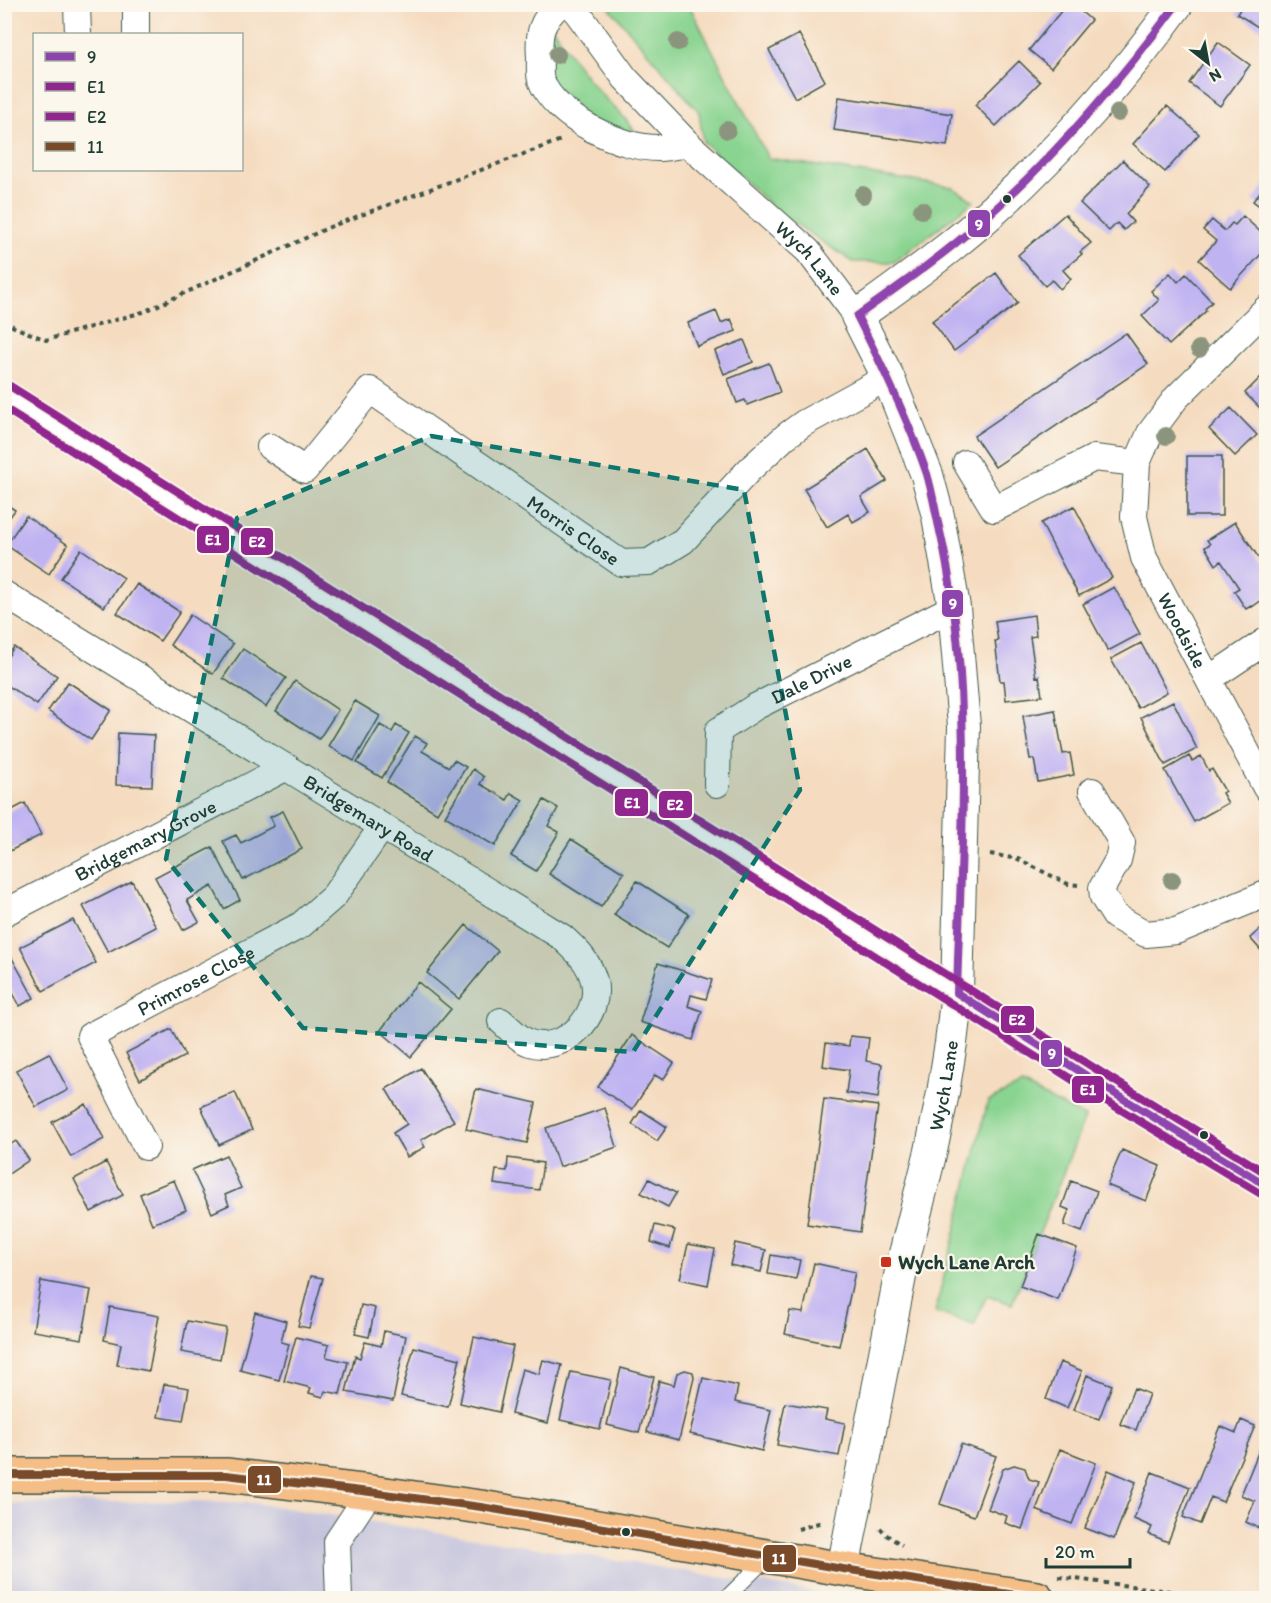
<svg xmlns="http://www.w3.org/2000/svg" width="1271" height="1603" viewBox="0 0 1271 1603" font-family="Itim,sans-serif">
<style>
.industrial{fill:#c2c1dc}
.green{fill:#8ad491;stroke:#548862;stroke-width:1.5}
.building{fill:#c0b3f2}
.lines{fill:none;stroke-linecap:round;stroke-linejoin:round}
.service-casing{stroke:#3f5549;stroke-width:16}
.minor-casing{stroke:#3f5549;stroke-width:28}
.tertiary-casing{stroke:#3f5549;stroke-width:34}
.primary-casing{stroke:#3f5549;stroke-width:36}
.path{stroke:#3f5549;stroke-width:4;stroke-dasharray:4.5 4.5;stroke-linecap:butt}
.service{stroke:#fff;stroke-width:14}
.minor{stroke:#fff;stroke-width:26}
.tertiary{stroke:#fff;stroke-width:32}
.primary{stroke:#f6be87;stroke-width:33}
.bus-1-casing{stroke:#fbf7ec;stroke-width:12}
.bus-2-casing{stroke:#fbf7ec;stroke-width:12}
.bus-3-casing{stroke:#fbf7ec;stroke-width:12}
.bus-4-casing{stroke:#fbf7ec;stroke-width:12}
.bus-1{stroke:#8e44ad;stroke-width:8}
.bus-2{stroke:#91268e;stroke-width:8}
.bus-3{stroke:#91268e;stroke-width:8}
.bus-4{stroke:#7a4b2a;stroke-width:8}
.tree{fill:#8b957d}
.marked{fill:#0f766e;fill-opacity:0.2;stroke:#0f766e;stroke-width:4.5;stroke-dasharray:12 8;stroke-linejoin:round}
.bus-dot{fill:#1f3d34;stroke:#fbf7ec;stroke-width:2}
.poi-dot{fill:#c8321e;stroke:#fbf7ec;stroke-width:2}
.labels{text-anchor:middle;stroke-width:4.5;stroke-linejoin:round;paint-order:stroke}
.street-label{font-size:20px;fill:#1f3d34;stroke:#fbf7ec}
.poi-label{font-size:20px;font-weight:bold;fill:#1f3d34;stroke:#fbf7ec;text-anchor:start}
.line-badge{stroke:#fbf7ec;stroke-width:2}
.badge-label{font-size:16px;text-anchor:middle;font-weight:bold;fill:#fff}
</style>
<rect width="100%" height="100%" fill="#fbf7ec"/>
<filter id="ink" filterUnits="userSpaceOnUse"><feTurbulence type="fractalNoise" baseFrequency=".0167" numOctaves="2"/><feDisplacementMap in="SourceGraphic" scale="12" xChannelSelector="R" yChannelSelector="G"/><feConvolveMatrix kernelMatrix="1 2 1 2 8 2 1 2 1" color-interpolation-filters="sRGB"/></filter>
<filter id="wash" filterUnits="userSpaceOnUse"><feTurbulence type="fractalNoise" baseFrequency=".008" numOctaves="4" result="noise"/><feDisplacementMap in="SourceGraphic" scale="24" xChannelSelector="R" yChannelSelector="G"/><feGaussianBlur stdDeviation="1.35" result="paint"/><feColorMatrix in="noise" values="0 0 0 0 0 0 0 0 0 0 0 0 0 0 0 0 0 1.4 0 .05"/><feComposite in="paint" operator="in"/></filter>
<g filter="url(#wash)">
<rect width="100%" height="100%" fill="#f5dcc0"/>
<path class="industrial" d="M192,1501L254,1503L853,1598H5L4,1504Z"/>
<path class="green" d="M607,5H689L768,158L952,187L974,201L894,262H853L779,213L703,142L699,112Z
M552,27C567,50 582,73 600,93C612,106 626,117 635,132L628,138L600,131L546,78Z
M1022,1085L1085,1117L1012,1304L987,1295L974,1325L935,1312L988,1101Z"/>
<g id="blocks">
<path class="building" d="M1067,4H1072L1091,20L1051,68L1029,50Z
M1243,4H1266V32L1237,14Z
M799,34L825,81L795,98L769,50Z
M1218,42L1250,65L1220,106L1189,83Z
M1019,61L1040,82L996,126L975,105Z
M839,97L952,114L947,146L834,130Z
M1167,106L1199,134L1165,172L1133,144Z
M1123,160L1150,187L1126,214L1133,222L1124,230L1117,223L1109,231L1080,203Z
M1266,184V211L1253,201Z
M1065,214L1091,243L1080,252L1082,254L1063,270L1071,279L1060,289L1052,280L1045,286L1018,255Z
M1243,216L1266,237V243L1261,249L1264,251L1230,288L1199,260L1216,241L1203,230L1212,220L1225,231L1232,223L1235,225Z
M996,273L1018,303L954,351L932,321Z
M1170,273L1178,282L1186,274L1212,302L1205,309L1206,311L1169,345L1142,316L1159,300L1151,291Z
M716,311L721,323L731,319L736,331L697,346L688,323Z
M1126,333L1148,364L995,467L974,436Z
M744,340L753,362L724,374L715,351Z
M769,363L780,392L747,405L745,400L737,403L728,379Z
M1266,372V414L1245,393Z
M1231,408L1257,435L1235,456L1209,429Z
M868,449L887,481L861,497L870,512L853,522L848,514L827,527L804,489Z
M1187,456H1222V516H1187Z
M4,503L15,510L4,525Z
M1074,506L1112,578L1079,596L1041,523Z
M26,516L68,545L49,574L6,545Z
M1235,522L1266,569V597L1252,607L1251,606L1246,609L1234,591L1239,588L1221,561L1216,565L1205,547L1210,544L1207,540Z
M81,549L124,578L104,607L61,578Z
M137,584L180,612L160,641L117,613Z
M1114,587L1140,634L1108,651L1083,604Z
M190,615L233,644L213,674L170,645Z
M1034,615L1036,636L1030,637L1036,677L1039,676L1042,696L1006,700L1004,681H1000L995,641H998L995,621Z
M1141,643L1167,692L1138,708L1111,659Z
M14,647L57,676L37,705L4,683V662Z
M243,649L286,678L266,707L223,678Z
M295,681L338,710L319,739L276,711Z
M68,682L111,710L91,740L48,711Z
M355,701L380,716L354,761L328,746Z
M1173,701L1197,749L1165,765L1141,717Z
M1055,710L1063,754L1070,753L1074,775L1038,782L1034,759H1030L1023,716Z
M380,725L392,732L396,725L409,733L382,778L357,763Z
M118,733L154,735L152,786L116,785Z
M415,736L427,743L422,751L449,767L454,760L466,767L437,813L387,782Z
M1189,756L1192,761L1201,756L1209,771L1212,769L1225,791L1222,793L1228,803L1194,822L1165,770Z
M473,769L484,777L480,784L507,800L511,793L523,800L495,846L445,816Z
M544,800L558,808L548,826L559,832L536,871L511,856Z
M25,803L41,835L4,854V814Z
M283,811L302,849L243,880L223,841L236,835L241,843L274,826L270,817Z
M571,839L624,873L601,907L549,874Z
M212,847L240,900L224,909L212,886L187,900L199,922L183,930L155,877Z
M132,881L156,927L108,952L83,906Z
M637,881L689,914L667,948L614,915Z
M73,920L96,963L43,991L20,947Z
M1266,924V956L1250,938Z
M466,925L498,951L459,999L427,973Z
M7,949L34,998L20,1006L10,988L5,990V950Z
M658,963L712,980L706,999L691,995L688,1006L702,1011L693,1040L640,1022Z
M418,982L451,1009L411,1057L380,1031Z
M171,1029L185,1056L140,1080L126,1053Z
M632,1035L674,1063L663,1080L655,1075L632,1110L598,1087Z
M850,1036L869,1038L866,1061L882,1064L878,1098L846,1093L849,1070L823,1066L826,1043L849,1046Z
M49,1053L68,1090L36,1107L16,1070Z
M421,1068L454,1121L421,1140L425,1147L407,1157L393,1133L407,1124L386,1089Z
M476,1089L536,1103L527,1143L466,1129Z
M235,1092L252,1130L219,1145L201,1107Z
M824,1099L878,1106L860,1232L807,1224Z
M86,1104L104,1139L71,1157L52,1122Z
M605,1108L617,1147L559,1167L546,1128Z
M641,1110L667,1127L657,1141L632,1124Z
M16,1141L29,1160L4,1177V1149Z
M1122,1150L1160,1166L1146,1201L1107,1185Z
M226,1155L241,1188L225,1195L229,1205L212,1213L192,1170Z
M508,1158L543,1163L539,1190L494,1184L496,1170L507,1171Z
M106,1162L123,1195L91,1212L74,1179Z
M649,1179L676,1193L668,1207L641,1193Z
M174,1180L186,1210L152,1224L140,1194Z
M1071,1181L1097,1191L1082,1232L1064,1225L1069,1210L1062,1207Z
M655,1225L675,1230L670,1248L651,1242Z
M1039,1234L1077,1248L1058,1300L1020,1286Z
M735,1243L766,1250L761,1272L730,1265Z
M688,1244L715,1249L708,1285L680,1279Z
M771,1255L800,1260L796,1279L768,1274Z
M814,1263L855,1272L839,1346L785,1334L790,1311L803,1313Z
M311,1276L323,1278L309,1328L298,1326Z
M41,1281L91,1290L82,1339L33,1331Z
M361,1305L375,1308L369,1337L355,1334Z
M110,1307L159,1316L149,1371L117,1365L121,1344L104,1340Z
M255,1312L286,1321L281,1342L289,1344L279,1380L240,1370Z
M187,1321L226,1328L220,1359L181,1352Z
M384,1331L406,1336L393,1401L346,1392L355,1356L360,1358L365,1342L381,1346Z
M296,1337L329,1345L326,1357L348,1362L340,1394L325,1391L323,1397L309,1393L311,1388L284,1381Z
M474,1337L513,1346L499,1412L460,1403Z
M414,1347L460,1359L448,1407L401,1396Z
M543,1360L562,1365L548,1423L511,1414L522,1369L539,1374Z
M1060,1362L1082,1371L1067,1408L1046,1399Z
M621,1368L654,1377L639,1433L607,1425Z
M685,1370L693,1372L694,1378L679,1440L647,1432L659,1381L674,1385L677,1373Z
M571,1372L611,1380L600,1429L560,1420Z
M1087,1375L1112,1385L1099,1419L1074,1410Z
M703,1378L738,1386L735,1402L771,1410L762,1451L690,1434Z
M164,1384L189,1388L183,1421L158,1417Z
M1134,1388L1149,1394L1136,1430L1120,1424Z
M785,1403L827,1410L825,1419L845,1423L839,1456L777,1445Z
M1241,1420L1255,1426L1223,1502L1211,1497L1200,1524L1183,1517L1220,1426L1236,1433Z
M1266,1433V1531L1246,1522L1255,1501L1241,1495Z
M961,1444L996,1456L974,1516L940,1504Z
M1060,1449L1096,1463L1072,1524L1036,1510Z
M1014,1465L1025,1468L1029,1479L1039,1482L1022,1529L1005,1523L1007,1516L988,1509L1003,1469Z
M1108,1470L1136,1482L1114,1539L1085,1528Z
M1152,1472L1190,1487L1168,1542L1149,1534L1152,1527L1134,1519Z"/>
</g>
</g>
<g filter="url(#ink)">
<use href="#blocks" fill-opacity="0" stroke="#3f5549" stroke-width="1.5"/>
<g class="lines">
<g class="service-casing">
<path id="service" d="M726,1598L767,1558"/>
</g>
<g class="minor-casing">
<g id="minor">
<path d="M77,4L78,34"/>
<path d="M560,4C541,21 538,33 540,57C540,64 539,74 541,80C555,118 622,149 660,148C669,148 679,145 688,144"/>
<path id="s1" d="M571,4L625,78L688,144L808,251L857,316"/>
<path d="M136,34V4"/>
<path id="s2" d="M1266,309L1176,398L1150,433L1137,463L1134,517L1144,558L1266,788"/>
<path d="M4,395L1109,1090L1266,1185"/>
<path id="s3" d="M270,447L305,470L370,390L621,563L649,562L683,541L749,470L786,436L804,423L888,377"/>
<path d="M966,463L994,509L1094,458L1137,463"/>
<path id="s4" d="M4,594L562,937C576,950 589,961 594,981C602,1015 565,1054 530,1043C520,1040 509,1028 501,1021"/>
<path d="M1209,679L1266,641"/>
<path id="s5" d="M717,784L718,731L755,707L954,607"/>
<path d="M1092,791L1122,843L1118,860L1102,888L1103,897L1115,916L1146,934L1176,931L1266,894"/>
<path id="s6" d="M4,913L287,767"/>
<path id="s7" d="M146,1147L90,1036L301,925L334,896L382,827"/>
<path d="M339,1598L337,1542L370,1492"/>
</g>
</g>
<g class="tertiary-casing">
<g id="tertiary">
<path id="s8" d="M843,1569L902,1266L931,1151L943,1093L951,1043L957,993L964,726L954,607L938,516L927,475L888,377L857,316C904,282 952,248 995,209C1064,146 1122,80 1177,4"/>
</g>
</g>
<g class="primary-casing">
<path id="primary" d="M4,1475H226L370,1492L481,1507L843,1569L1037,1598"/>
</g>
<path class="path" d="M4,320L14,327L46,340L143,312L332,226L561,140
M990,854L1018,859L1068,884L1078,885
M880,1528L888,1536L902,1545
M798,1529L822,1522
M1059,1577L1225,1598"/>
<use href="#service" class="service"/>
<use href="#minor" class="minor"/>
<use href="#tertiary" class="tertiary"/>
<use href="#primary" class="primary"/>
<g class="bus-1-casing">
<path id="bus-1" d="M1177,4C1118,83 1055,157 981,222C942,256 899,286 857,316C883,367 908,419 927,474C932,491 935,509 939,527C975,679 961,838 957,993L1109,1090L1266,1185"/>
</g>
<g class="bus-2-casing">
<path id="bus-2" d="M4,408L1103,1099L1261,1194"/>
</g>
<g class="bus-3-casing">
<path id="bus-3" d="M10,386L1115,1081L1266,1173"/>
</g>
<g class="bus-4-casing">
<path id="bus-4" d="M4,1475H226L370,1492L481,1507L843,1569L1037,1598"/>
</g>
<use href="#bus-1" class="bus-1"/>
<use href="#bus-2" class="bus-2"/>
<use href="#bus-3" class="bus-3"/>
<use href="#bus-4" class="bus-4"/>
</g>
<g class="tree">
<circle cx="678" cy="42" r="9"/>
<circle cx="557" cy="55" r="9"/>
<circle cx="1118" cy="113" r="9"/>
<circle cx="727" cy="130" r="9"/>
<circle cx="863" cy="195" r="9"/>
<circle cx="922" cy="210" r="9"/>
<circle cx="1199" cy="349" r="9"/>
<circle cx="1166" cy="436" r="9"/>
<circle cx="1172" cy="880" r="9"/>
</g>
</g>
<path class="marked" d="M431,436L744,490L800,790L633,1052L303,1028L166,859L237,518Z"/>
<g class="bus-dot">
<circle cx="1007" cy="199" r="5"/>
<circle cx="1204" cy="1135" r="5"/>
<circle cx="626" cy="1532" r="5"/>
</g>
<rect class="poi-dot" x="880" y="1256" width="12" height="12" rx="3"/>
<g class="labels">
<g class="street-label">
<text dy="7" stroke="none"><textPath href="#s1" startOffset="350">Wych Lane</textPath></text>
<text dy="7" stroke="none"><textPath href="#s3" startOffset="392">Morris Close</textPath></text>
<text dy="7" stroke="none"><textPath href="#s2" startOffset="381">Woodside</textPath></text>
<text dy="7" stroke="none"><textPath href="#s5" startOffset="160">Dale Drive</textPath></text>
<text dy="7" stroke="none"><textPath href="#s4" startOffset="428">Bridgemary Road</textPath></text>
<text dy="7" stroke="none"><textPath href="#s6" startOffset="159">Bridgemary Grove</textPath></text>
<text dy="7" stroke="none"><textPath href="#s7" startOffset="244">Primrose Close</textPath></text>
<text dy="7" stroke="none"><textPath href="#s8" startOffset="494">Wych Lane</textPath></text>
</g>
<g class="poi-label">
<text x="898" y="1269">Wych Lane Arch</text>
</g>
</g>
<g class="line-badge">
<rect x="967" y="209" width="24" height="29" rx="6" fill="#8e44ad"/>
<rect x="196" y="525" width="34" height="29" rx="6" fill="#91268e"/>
<rect x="240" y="527" width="34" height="29" rx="6" fill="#91268e"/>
<rect x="941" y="589" width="23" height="29" rx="6" fill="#8e44ad"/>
<rect x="614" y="788" width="35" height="29" rx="6" fill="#91268e"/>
<rect x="658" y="790" width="35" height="29" rx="6" fill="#91268e"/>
<rect x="1000" y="1005" width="35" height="29" rx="6" fill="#91268e"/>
<rect x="1040" y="1039" width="23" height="29" rx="6" fill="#8e44ad"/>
<rect x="1071" y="1075" width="34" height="29" rx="6" fill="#91268e"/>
<rect x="247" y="1465" width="35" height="29" rx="6" fill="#7a4b2a"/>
<rect x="762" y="1544" width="35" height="29" rx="6" fill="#7a4b2a"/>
</g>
<g class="badge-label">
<text x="979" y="230">9</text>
<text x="213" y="545">E1</text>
<text x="257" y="547">E2</text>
<text x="953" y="609">9</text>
<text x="632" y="808">E1</text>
<text x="675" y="810">E2</text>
<text x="1017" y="1025">E2</text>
<text x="1052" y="1059">9</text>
<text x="1088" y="1095">E1</text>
<text x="264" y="1485">11</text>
<text x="779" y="1564">11</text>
</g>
<rect width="1271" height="1603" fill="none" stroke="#fbf7ec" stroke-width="24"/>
<rect x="33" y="33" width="210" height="138" fill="#fbf7ec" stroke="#a3ada2" stroke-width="1.5"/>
<rect x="45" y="52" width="30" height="9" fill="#8e44ad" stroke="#a3ada2" stroke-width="1.5"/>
<text x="87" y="63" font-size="18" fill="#1f3d34">9</text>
<rect x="45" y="82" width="30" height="9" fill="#91268e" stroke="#a3ada2" stroke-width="1.5"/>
<text x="87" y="93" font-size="18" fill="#1f3d34">E1</text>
<rect x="45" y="112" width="30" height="9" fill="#91268e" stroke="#a3ada2" stroke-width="1.5"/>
<text x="87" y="123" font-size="18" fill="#1f3d34">E2</text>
<rect x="45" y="142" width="30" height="9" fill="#7a4b2a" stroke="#a3ada2" stroke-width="1.5"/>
<text x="87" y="153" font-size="18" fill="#1f3d34">11</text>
<g transform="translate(1208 63) rotate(149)" stroke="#fbf7ec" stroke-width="4.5" paint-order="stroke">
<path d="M0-4.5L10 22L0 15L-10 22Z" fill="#1f3d34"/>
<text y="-9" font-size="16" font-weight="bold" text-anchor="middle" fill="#1f3d34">N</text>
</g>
<path d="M1046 1558v9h84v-9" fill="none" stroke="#1f3d34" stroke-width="3"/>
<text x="1055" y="1558" font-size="18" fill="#1f3d34" stroke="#fbf7ec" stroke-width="4.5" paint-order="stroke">20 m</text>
</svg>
